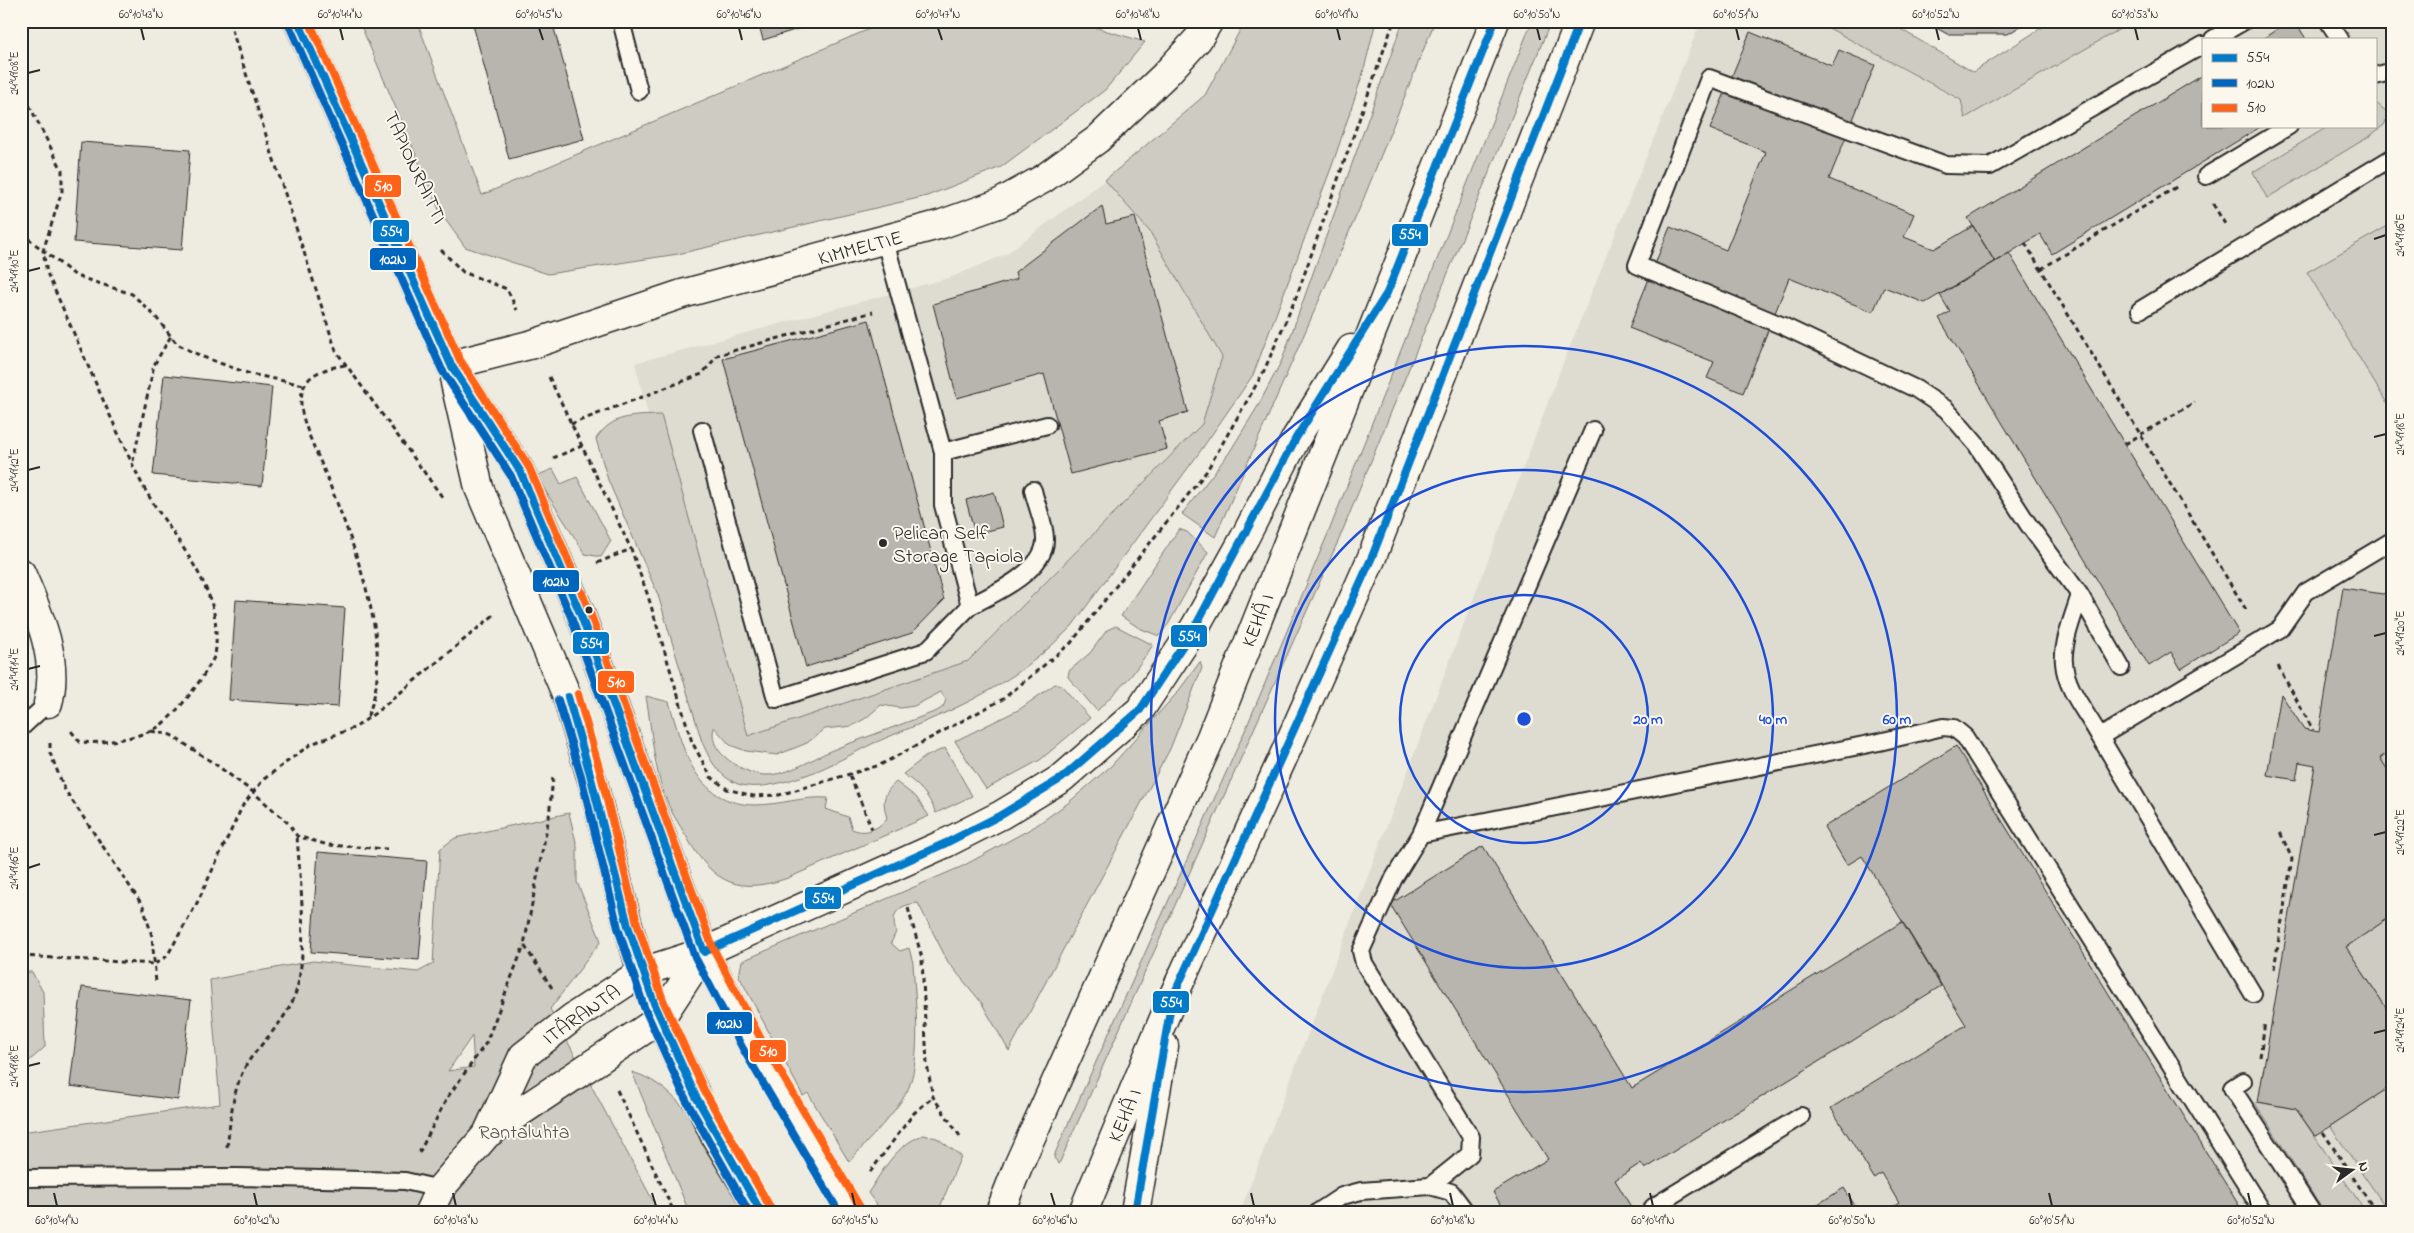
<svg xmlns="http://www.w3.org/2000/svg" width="2414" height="1233" viewBox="0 0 2414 1233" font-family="'Indie Flower',sans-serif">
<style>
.built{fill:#dedbd1;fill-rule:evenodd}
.green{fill:#cecbc2;stroke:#7c7b76;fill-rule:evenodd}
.building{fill:#b8b5ae;stroke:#2b2b2b}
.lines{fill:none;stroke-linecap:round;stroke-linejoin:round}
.service-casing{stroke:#2b2b2b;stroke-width:20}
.minor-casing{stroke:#2b2b2b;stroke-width:31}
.secondary-casing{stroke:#2b2b2b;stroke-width:31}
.trunk-casing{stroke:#2b2b2b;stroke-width:31}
.path{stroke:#2b2b2b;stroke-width:3;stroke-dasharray:5 4;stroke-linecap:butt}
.service{stroke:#fbf7ec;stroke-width:16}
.minor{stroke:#fbf7ec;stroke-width:28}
.secondary{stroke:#fbf7ec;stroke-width:28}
.trunk{stroke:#fbf7ec;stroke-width:28}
.bus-1-casing{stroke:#fbf7ec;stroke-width:11}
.bus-2-casing{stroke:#fbf7ec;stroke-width:11}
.bus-3-casing{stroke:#fbf7ec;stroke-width:11}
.bus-1{stroke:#007ac9;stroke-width:8}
.bus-2{stroke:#0065bd;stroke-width:8}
.bus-3{stroke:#ff6319;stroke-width:8}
.ticks{fill:none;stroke:#2b2b2b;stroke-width:2}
.ring{fill:none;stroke:#1d4ed8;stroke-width:2.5}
.poi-dot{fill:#2b2b2b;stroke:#fbf7ec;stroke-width:2}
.labels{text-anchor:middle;stroke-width:4;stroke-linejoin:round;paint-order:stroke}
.street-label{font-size:20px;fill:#2b2b2b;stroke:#fbf7ec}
.poi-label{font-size:20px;fill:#2b2b2b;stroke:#fbf7ec;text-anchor:start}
.park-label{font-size:20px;fill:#545351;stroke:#fbf7ec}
.centre{fill:#1d4ed8;stroke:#fbf7ec;stroke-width:2.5}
.ring-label{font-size:15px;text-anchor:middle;font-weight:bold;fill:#1d4ed8;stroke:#fbf7ec;stroke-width:4;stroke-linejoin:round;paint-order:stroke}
.line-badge{stroke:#fbf7ec;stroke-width:2}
.badge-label{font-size:14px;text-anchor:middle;font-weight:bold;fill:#fff}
.neatline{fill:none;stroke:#2b2b2b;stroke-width:2}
.ticks-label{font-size:12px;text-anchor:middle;fill:#2b2b2b}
</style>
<rect width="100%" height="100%" fill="#eeebe0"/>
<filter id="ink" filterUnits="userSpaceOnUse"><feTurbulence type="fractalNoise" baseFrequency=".02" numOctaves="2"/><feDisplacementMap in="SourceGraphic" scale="10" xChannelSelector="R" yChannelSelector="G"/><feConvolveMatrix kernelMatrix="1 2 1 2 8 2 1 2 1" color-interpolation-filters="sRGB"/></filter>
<g filter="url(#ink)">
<path class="built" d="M1701,21H1816L1961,101L1965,118L2134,21H2393V1212H1240L1560,371ZM2203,39H2375V126H2203Z
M1105,180L1150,232L1222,358L1202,424L966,662L732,742L635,363L952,277L1006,254Z"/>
<path class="green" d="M359,21H417L482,195L888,21H1073L1145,42L1105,90L1001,167L927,196L678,254L548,274L465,247L440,212Z
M1245,21H1376L1363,73L1333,163L1253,375L1199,453L1072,626C1049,649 1026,669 998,685C960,709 916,725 874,743C853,753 831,766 809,774C789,781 759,791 738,784C718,776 710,760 702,742L658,595L608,480L596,439C612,414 634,416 661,415L748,736L968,661L1202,424L1222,357L1150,232L1105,180L1205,95ZM941,692L946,700L943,707L937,711C905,723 872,735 840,747C817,755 795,773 769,775C754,776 736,767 725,757C715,748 711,738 714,727L730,745L746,751L777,755L807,743L825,729L852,726L866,718L881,705L901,708L914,706Z
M1403,21H1435L1361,205L1215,537L1182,514L1229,453L1258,406L1282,360Z
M1532,21H1551L1340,537L1059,1164L1054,1158L1056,1151L1247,726L1329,531Z
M1816,21H1887L1973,72L2052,21H2134L1965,118L1961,100Z
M2375,102L2387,112L2385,124L2370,136L2267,198L2253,172L2329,126H2375Z
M2393,223V413L2307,272Z
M553,469L561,484L577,477L611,541L601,557L585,554L536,476Z
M1179,529L1187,532L1208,552L1169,623L1159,636L1139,628L1121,616Z
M1116,626L1153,645L1131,676L1097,711L1068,677L1069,671L1090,653L1107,630Z
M1200,662L1202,668L1170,749L1009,1051L981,1002L948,962L918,903C898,905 890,913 896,932L891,943L900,951L909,948L913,963C915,1000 922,1052 909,1087C901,1108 865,1143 849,1162L808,1093L803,1096L739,976L742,961L963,866L1034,827L1068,803L1111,766L1177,693Z
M1055,684L1061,685L1090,718L1040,760L986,789L955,741L1020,709Z
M646,696L669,702C683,748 694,804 755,805C780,805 803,796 828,798L826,809L848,817L852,829C865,835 879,829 887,818C882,801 883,794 896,782L916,797L929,816L788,878C740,894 715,885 689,841C682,828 672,815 667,801C653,769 652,730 646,696Z
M945,748L972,796L936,813C928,794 919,785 903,774L925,757Z
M2393,749V778L2380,758Z
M569,813L577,846V882L601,941L550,1009L659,1212H21V1132L220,1104L210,980L313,961L418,972L433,964L440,849L455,838ZM472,1036L474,1067L448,1071Z
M2393,915V1018L2346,947Z
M21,972H32L43,992L45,1047L21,1068Z
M632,1072C687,1088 715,1156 742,1201L734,1212H689Z
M2393,1085V1212H2389L2330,1126Z
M2258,1102L2296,1109L2366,1212H2324L2255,1103Z
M923,1135L937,1138L961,1156L938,1212H882L868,1193C884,1169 895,1146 923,1135Z"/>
<path class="building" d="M472,21H552L584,139L509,159Z
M758,21H823L763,40Z
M1924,21H2029L2008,34H1947Z
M2290,21H2295L2306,39H2262Z
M1750,32L1832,66L1839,50L1875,65L1829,179L1914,214L1904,237L1934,249L1973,226L1995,262L1925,303L1884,287L1873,312L1789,278L1743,393L1707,378L1714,362L1629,328L1670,227L1726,250L1766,152L1710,129Z
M2203,75V126H2262L2052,254L2040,234L1995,262L1968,218Z
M81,142L190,150L182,250L74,242Z
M1102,206L1106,224L1135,217L1188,412L1159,421L1167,449L1071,474L1044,374L957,398L933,304L1017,279L1015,272Z
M2009,253L2239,633L2181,669L2171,652L2149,666L1939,318L1950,312L1940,295Z
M869,320L944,600L912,633L806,667L723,359Z
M164,375L272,387L262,486L153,475Z
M994,492L1003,527L975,534L966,500Z
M2343,588L2383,594L2393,588V749L2380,758L2393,778V915L2346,947L2393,1018V1071L2390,1073L2393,1085L2315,1136L2296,1109L2258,1102L2315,765L2299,762L2296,780L2267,775L2281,694L2304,729L2319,732Z
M236,600L345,608L338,707L229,700Z
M1956,746L2104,986L2243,1212H1885L1899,1203L1881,1173L1874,1178L1831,1108L1966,1025L1862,856L1847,865L1824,827Z
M1483,846L1632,1088L1902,922L1941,986L1645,1169L1641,1163L1615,1180L1634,1212H1505L1493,1192L1548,1159L1390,904Z
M318,852L427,861L419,960L311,952Z
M82,987L191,1000L178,1100L70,1086Z
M1844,1188L1859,1212H1805Z"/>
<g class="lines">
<g class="service-casing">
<path id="service" d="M621,21L639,91
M2328,21L2340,39
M2213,39L2244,21
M2375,76L2393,71
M2206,176L2289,126
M2140,310L2393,157
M702,430L776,699L926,651L970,606L943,505V452L885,241
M943,452L1047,425
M2080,595C2074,614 2062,643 2064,663C2066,690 2088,714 2100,737
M970,606C994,594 1046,570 1045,539C1045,523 1036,505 1033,490
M2121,667L2080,595L2028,524L1976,444L1946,409L1916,389L1783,326L1637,265L1709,78L1946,165L1990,166L2203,45
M21,728L48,703
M1421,834L1879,742L1943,727L1954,728L1965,737L2263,1212
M2253,994L2100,737L2280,629L2306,592L2393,540
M2243,1081L2232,1088L2312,1212
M21,1178L237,1177L405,1181L440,1189
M1430,1186L1451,1192L1466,1212
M1318,1212L1342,1196L1361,1191L1430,1186L1470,1154L1471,1137L1364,963L1361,951L1394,878L1421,834L1593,430
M1656,1212L1653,1207L1801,1116"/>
</g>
<g class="minor-casing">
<path id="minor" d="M451,365L533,344L682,294L942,224L998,204L1043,179L1098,139L1165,75L1198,39L1209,21
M21,573C38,612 60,660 48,703
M487,1134L660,1019L704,952
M429,1212L440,1189L487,1134L523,1056L572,1018L642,972L704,952"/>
</g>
<g class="secondary-casing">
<path id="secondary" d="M298,21L451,365L520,471L580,613L704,952L752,1044L851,1212
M455,383L479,488L567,696L593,783L627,922L642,972L660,1019L715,1136L761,1212"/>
</g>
<g class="trunk-casing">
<path id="trunk" d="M704,952L946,843L1001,815L1062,778L1140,710L1195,627L1245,537L1296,438L1351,349
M1000,1212L1018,1166L1211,737L1495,21
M1083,1212L1172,999L1281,762L1372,557L1580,21
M1135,1212L1164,1046"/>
</g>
<path class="path" d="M229,21L336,351L443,498
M21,89L62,170V191L43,251L47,273C78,341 107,412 140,480C163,527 215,576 216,631C216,638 217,650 214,657C203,679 173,721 151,731C130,739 102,744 80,742L71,731
M2213,204L2225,224
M21,233L76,276L132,294L155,316L177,344L203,357L250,374L304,385
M2025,243L2248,613
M441,250L463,272L507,289L517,310
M2041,269L2178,186
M345,365C323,369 301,374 301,402C300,419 317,453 324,470C350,536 400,652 366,719
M549,377L631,549L648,596L692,742L711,777L727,789L753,796L779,795L880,765L1003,699L1071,643L1206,472L1263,373L1297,295L1394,21
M571,424L702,374L718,355L873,312
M2125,444L2195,402
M553,458L582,446
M133,461L154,365L171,336
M597,563L631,549
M2278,666L2313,730
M151,731L171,735L215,764L253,792L288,823L297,836L328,845L387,849
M50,743V753L65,790L143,906L152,936L156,983
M850,776L872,829
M908,908L922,958L927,1065L933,1097L962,1139
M21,956L155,964L167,956L196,905L243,805L264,779L311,744L356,727L378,711L495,614
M2274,969L2292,859L2280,832
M552,988L524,945L549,817L553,777
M2260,1057L2265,1022
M617,1090L674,1212
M2323,1132L2376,1212
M227,1147C231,1118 232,1088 248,1062C262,1042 283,1023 293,1000C310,960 300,880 297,836
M419,1153L447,1098L486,1043L524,945
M870,1172L914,1113L933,1097"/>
<use href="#service" class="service"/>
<use href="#minor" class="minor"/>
<use href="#secondary" class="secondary"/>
<use href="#trunk" class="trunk"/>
<g class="bus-1-casing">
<path id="bus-1" d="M298,21L451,365L520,471L580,613L704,952L946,843L1001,815L1062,778L1140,710L1195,627L1296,438L1387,293L1495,21
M568,697L590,774L628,926L654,1003L695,1095L761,1212
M1135,1212L1172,999L1372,557L1580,21"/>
</g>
<g class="bus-2-casing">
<path id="bus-2" d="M289,25L442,370L511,476L571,617L695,957L743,1049L839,1212
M558,700L581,776L618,928L644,1007L686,1100L749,1212"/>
</g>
<g class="bus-3-casing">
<path id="bus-3" d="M309,21L460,360L529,467L589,610L713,948L761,1039L860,1207
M578,694L600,771L637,923L663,1000L704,1090L770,1207"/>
</g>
<use href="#bus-1" class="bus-1"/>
<use href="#bus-2" class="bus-2"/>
<use href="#bus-3" class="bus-3"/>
</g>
</g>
<path class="ticks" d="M141,28L144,40M340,28L343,40M539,28L543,40M739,28L742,40M938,28L942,40M1138,28L1141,40M1337,28L1340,40M1537,28L1540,40M1736,28L1739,40M1936,28L1939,40M2135,28L2138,40M28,73L40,70M2374,239L2386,235M28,271L40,268M2374,437L2386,434M28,470L40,467M2374,636L2386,633M28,669L40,666M2374,835L2386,832M28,868L40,864M2374,1033L2386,1030M28,1066L40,1063M54,1193L57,1206M254,1193L257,1206M453,1193L456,1206M652,1193L656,1206M852,1193L855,1206M1051,1193L1055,1206M1251,1193L1254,1206M1450,1193L1453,1206M1650,1193L1653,1206M1849,1193L1852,1206M2049,1193L2052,1206M2248,1193L2251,1206"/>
<g class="ring">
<circle cx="1524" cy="719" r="124"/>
<circle cx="1524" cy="719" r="249"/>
<circle cx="1524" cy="719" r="373"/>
</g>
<g class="poi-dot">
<circle cx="883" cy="543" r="5"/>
<circle cx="589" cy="610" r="4.5"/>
</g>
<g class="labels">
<g class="street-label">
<text transform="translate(416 167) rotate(65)" y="7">TAPIONRAITTI</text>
<text transform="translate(860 247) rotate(-15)" y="7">KIMMELTIE</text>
<text transform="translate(1257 620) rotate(-68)" y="7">KEHÄ I</text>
<text transform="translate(581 1014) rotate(-35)" y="7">ITÄRANTA</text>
<text transform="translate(1124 1115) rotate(-67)" y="7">KEHÄ I</text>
</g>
<g class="poi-label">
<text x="893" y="539">Pelican Self<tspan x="893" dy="23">Storage Tapiola</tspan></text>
</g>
<g class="park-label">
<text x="524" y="1138">Rantaluhta</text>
</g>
</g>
<circle cx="1524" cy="719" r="8" class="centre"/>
<g class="ring-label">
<text x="1648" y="724">20 m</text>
<text x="1773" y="724">40 m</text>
<text x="1897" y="724">60 m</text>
</g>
<g class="line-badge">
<rect x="364" y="174" width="38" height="24" rx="5" fill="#ff6319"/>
<rect x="372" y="219" width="38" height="24" rx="5" fill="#007ac9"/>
<rect x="1391" y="223" width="38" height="24" rx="5" fill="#007ac9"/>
<rect x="369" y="247" width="48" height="24" rx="5" fill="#0065bd"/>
<rect x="532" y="569" width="48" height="24" rx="5" fill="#0065bd"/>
<rect x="1170" y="624" width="38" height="24" rx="5" fill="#007ac9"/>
<rect x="572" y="631" width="38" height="24" rx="5" fill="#007ac9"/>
<rect x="597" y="670" width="38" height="24" rx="5" fill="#ff6319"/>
<rect x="804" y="886" width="38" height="24" rx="5" fill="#007ac9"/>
<rect x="1152" y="990" width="38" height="24" rx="5" fill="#007ac9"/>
<rect x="706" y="1011" width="47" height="24" rx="5" fill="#0065bd"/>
<rect x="749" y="1039" width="38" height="24" rx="5" fill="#ff6319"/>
</g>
<g class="badge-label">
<text x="383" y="191">510</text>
<text x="391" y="236">554</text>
<text x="1410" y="239">554</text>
<text x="393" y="264">102N</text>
<text x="556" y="586">102N</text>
<text x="1189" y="641">554</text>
<text x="591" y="648">554</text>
<text x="616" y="687">510</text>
<text x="823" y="903">554</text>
<text x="1171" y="1007">554</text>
<text x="729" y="1028">102N</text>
<text x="768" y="1056">510</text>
</g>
<rect width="2414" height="1233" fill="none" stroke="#fbf7ec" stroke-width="55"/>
<rect x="2202" y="38" width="175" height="90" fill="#fbf7ec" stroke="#a8a59f"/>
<rect x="2212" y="54" width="25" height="8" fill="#007ac9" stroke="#a8a59f"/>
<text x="2246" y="62" font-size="15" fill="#2b2b2b">554</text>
<rect x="2212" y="79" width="25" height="8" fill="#0065bd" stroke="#a8a59f"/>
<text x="2246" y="88" font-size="15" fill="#2b2b2b">102N</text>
<rect x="2212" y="104" width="25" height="8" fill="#ff6319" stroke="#a8a59f"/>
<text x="2246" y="112" font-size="15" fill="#2b2b2b">510</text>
<g transform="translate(2352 1170) rotate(75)" stroke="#fbf7ec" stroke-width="4" paint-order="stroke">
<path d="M0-4L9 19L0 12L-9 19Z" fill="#2b2b2b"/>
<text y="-8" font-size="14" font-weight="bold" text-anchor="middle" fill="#2b2b2b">N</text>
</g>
<rect x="28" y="28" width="2358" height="1178" class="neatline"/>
<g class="ticks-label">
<text x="141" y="18">60°10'43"N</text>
<text x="340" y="18">60°10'44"N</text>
<text x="539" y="18">60°10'45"N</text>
<text x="739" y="18">60°10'46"N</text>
<text x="938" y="18">60°10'47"N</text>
<text x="1138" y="18">60°10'48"N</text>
<text x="1337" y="18">60°10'49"N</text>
<text x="1537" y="18">60°10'50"N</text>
<text x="1736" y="18">60°10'51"N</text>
<text x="1936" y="18">60°10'52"N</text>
<text x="2135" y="18">60°10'53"N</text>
<text transform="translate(14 73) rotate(-90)" y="4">24°49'08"E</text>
<text transform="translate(2400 235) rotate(-90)" y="4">24°49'16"E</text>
<text transform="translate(14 271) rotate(-90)" y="4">24°49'10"E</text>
<text transform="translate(2400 434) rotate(-90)" y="4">24°49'18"E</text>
<text transform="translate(14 470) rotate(-90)" y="4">24°49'12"E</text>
<text transform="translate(2400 633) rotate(-90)" y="4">24°49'20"E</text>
<text transform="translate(14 669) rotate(-90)" y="4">24°49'14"E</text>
<text transform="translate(2400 832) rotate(-90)" y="4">24°49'22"E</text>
<text transform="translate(14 868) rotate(-90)" y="4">24°49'16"E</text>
<text transform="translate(2400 1030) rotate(-90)" y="4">24°49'24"E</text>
<text transform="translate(14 1066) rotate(-90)" y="4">24°49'18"E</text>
<text x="57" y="1224">60°10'41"N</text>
<text x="257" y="1224">60°10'42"N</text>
<text x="456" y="1224">60°10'43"N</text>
<text x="656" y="1224">60°10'44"N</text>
<text x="855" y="1224">60°10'45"N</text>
<text x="1055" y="1224">60°10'46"N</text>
<text x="1254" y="1224">60°10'47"N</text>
<text x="1453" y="1224">60°10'48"N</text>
<text x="1653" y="1224">60°10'49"N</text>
<text x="1852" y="1224">60°10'50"N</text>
<text x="2052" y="1224">60°10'51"N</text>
<text x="2251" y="1224">60°10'52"N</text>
</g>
</svg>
